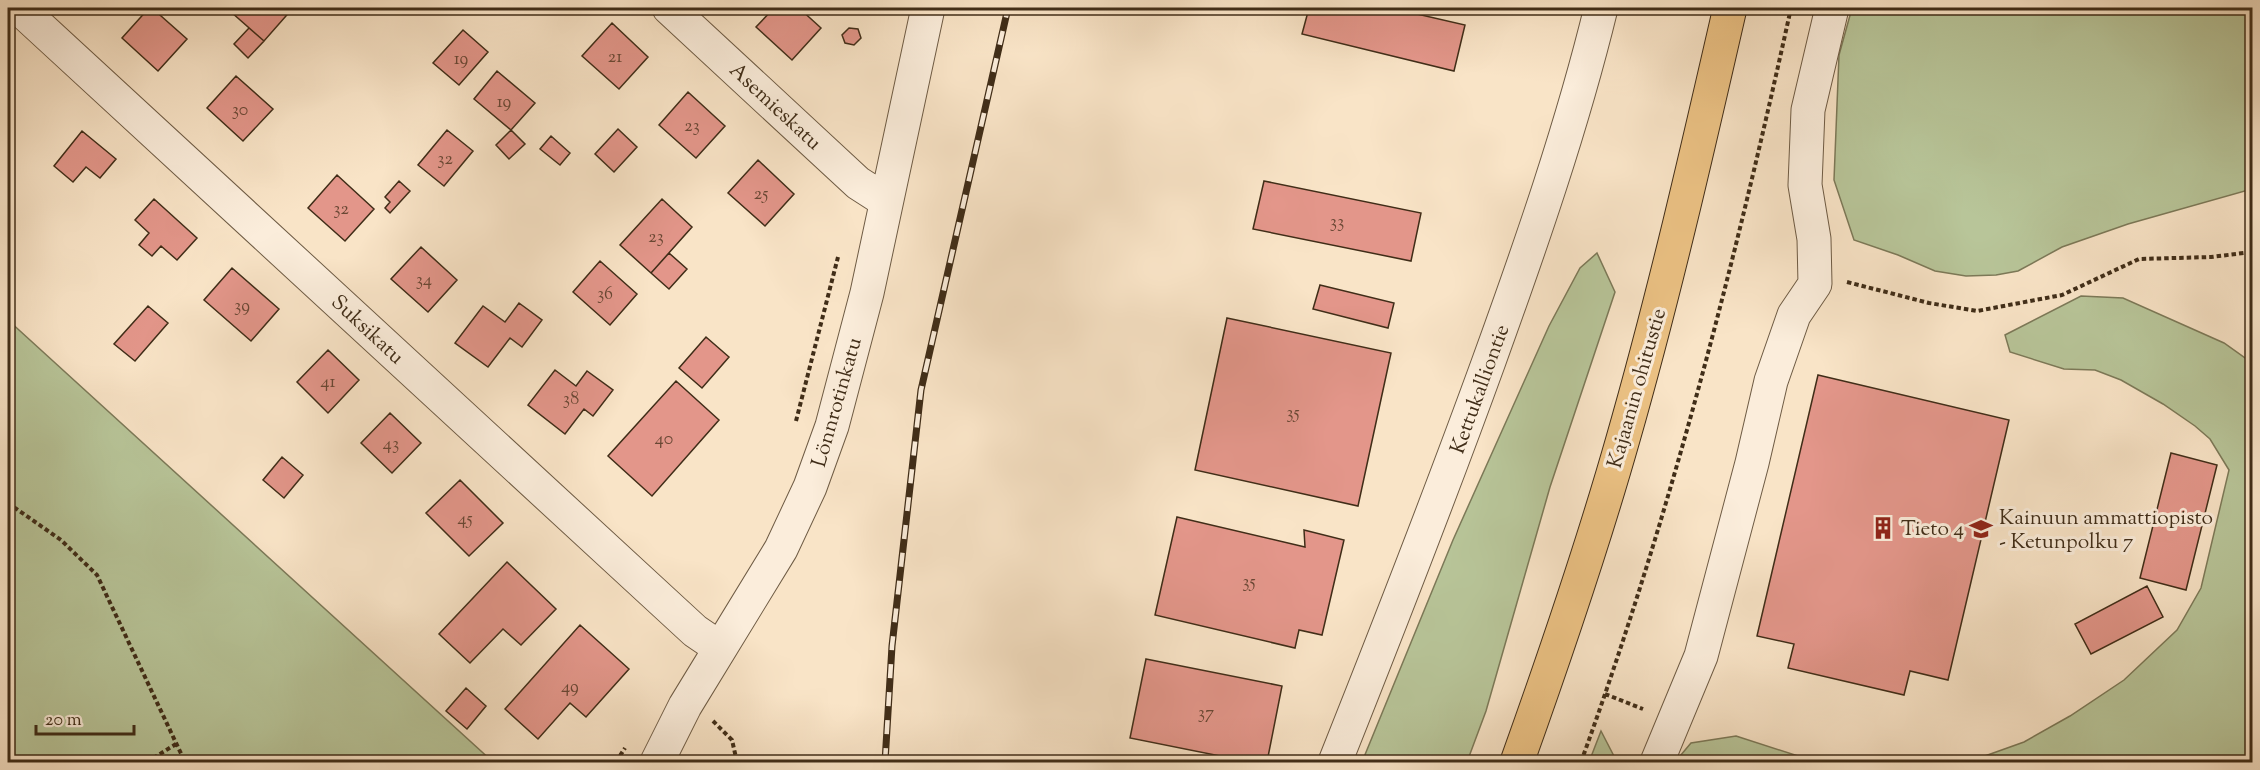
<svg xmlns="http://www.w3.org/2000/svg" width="2260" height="770" viewBox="0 0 2260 770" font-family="'Sorts Mill Goudy',serif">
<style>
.green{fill:#b8c599;stroke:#7c7958;stroke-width:1.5}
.building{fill:#e3968a;stroke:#402d18;stroke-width:1.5}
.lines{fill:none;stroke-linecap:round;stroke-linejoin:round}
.minor-casing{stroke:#6e5b44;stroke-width:35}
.highway-casing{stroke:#402d18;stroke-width:35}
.path{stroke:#402d18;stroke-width:4;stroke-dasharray:4.5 3;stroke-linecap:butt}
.minor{stroke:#fbeddb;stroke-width:33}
.highway{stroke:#ecc284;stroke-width:33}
.rail-casing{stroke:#402d18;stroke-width:7}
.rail{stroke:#fbeddb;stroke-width:4.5;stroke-dasharray:14;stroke-linecap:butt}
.labels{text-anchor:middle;stroke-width:6;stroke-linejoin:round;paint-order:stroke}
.number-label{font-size:18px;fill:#694734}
.street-label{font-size:21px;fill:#402d18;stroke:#fbeddb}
.poi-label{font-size:21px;fill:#402d18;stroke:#fbeddb;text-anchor:start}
</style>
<rect width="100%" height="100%" fill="#f9e4c7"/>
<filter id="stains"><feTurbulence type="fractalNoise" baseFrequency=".00333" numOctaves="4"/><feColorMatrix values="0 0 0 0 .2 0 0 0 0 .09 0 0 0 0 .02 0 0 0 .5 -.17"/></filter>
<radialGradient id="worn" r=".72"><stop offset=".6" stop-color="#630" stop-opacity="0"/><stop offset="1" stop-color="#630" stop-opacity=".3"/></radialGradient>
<path class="green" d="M1852,8H2252V189L2128,224L2062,247L2018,271L1996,275L1966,276L1935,271L1898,255L1854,240L1834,180L1839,55Z
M1597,253L1615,292L1550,487L1486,711L1467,762H1362L1453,540L1549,326L1580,268Z
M2081,296L2123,298L2224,343L2252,363V762H1968L2024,742L2070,716L2124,680L2177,630L2201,588L2229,470L2210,439L2195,426L2163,404L2121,380L2095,370L2064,369L2010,352L2005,335Z
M8,320L493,762H8Z
M1601,731L1617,762H1589Z
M1736,736L1798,756L1844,762H1675L1691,743Z"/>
<path class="building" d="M149,8H152L187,39L158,71L122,38Z
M235,8H293L264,41L231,12Z
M774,8H799L821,28L792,60L756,27Z
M1309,8H1391L1465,25L1454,71L1302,34Z
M612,23L648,57L619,89L582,56Z
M249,28L264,41L248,58L234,44Z
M849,28L858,29L861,38L854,45L845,43L842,35Z
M463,30L488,52L459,85L433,63Z
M497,71L535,103L511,130L474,99Z
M236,76L273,109L243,141L207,108Z
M688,92L725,126L696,158L659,125Z
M618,129L637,147L614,172L595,154Z
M447,130L473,151L444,186L418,165Z
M511,130L525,144L509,159L496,145Z
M82,131L116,159L100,178L86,167L73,182L54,166Z
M551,136L570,153L560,165L540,149Z
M758,160L794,194L765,226L728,193Z
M337,175L374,209L345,241L308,208Z
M399,181L410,191L390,213L385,208L390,202L385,197Z
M1264,181L1421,213L1411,261L1253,229Z
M154,199L197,238L177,260L161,246L152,256L139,245L149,233L135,220Z
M662,199L692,227L651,273L620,245Z
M421,247L457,280L428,312L391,279Z
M669,253L687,269L669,289L651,273Z
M600,261L637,294L610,325L573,292Z
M232,268L279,309L251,341L204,300Z
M1320,285L1394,303L1388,328L1313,309Z
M519,303L542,320L522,347L510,338L488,367L455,343L483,306L505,322Z
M148,306L168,323L135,361L114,344Z
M1227,318L1391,353L1358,506L1195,470Z
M706,337L729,357L702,388L679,368Z
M328,350L359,380L328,413L297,382Z
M555,370L576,386L587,371L613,390L593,416L584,409L565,434L528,405Z
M1818,375L2009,420L1948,680L1910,671L1904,695L1788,668L1794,644L1757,636Z
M676,381L719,420L652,496L608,456Z
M390,413L421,443L392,473L361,443Z
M2171,453L2217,465L2186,590L2140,578Z
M282,457L303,475L284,498L263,480Z
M460,480L503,523L469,556L426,513Z
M1177,517L1305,547L1304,530L1344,540L1322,635L1299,630L1295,648L1155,615Z
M507,562L556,609L521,645L503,629L470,663L439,634Z
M2147,586L2163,617L2091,654L2075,624Z
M580,625L629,669L586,717L570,703L538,739L505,709Z
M1146,659L1282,686L1267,762H1250L1130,738Z
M466,688L486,706L467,729L446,711Z"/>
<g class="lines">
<g class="minor-casing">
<path id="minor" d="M19,8L695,631L720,648
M669,8L858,183L886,201
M657,762L685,706L781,549L810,487L832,426L867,293L928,8
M1335,762C1388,629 1440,496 1489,361C1531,245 1572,127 1601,8
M1657,762L1701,656L1752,463L1771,381L1794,315L1815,284L1814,239L1805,185L1808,110L1832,8"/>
</g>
<g class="highway-casing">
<path id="highway" d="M1517,762C1555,656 1592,548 1623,439C1664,296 1697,152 1730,8"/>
</g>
<path class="path" d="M1847,282L1929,303L1977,311L2062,295L2139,259L2211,257L2252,252
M796,421L838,257
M8,503L61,540L97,575L185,762
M1605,694L1643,709
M713,721L732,740L737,762
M147,762L176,744
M616,762L625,748
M1581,762C1670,517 1735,263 1791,8"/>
<use href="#minor" class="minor"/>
<use href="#highway" class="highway"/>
<g class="rail-casing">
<path id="rail" d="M885,762L892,646L921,390L1008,8"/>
</g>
<use href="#rail" class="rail"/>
</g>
<defs>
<g id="building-bare" transform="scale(1.8)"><path d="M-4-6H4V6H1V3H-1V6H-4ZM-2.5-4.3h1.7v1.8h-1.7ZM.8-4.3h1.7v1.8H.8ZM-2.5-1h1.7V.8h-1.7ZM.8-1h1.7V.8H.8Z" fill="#8f2418" stroke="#fbeddb" stroke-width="2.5" paint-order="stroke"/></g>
<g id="school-bare" transform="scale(1.8)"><path d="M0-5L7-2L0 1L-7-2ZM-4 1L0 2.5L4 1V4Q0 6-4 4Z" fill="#8f2418" stroke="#fbeddb" stroke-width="2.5" paint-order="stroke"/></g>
</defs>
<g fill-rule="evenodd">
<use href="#building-bare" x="1883" y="528"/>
<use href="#school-bare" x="1981" y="529"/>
</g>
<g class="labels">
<g class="number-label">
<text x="615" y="62">21</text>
<text x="461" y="64">19</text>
<text x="504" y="107">19</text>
<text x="240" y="115">30</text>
<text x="692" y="131">23</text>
<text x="445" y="164">32</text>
<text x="761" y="199">25</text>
<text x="341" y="214">32</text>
<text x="1337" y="227">33</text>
<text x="656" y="242">23</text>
<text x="424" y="285">34</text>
<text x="605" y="299">36</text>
<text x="242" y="311">39</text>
<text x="328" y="387">41</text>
<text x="571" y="404">38</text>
<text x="1293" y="418">35</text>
<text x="664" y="444">40</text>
<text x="391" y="449">43</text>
<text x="465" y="524">45</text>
<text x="1249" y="587">35</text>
<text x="570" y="692">49</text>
<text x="1206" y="718">37</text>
</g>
<g class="street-label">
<text transform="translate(776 106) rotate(43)" y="7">Asemieskatu</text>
<text transform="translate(368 329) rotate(43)" y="7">Suksikatu</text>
<text transform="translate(1636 388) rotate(-74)" y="7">Kajaanin ohitustie</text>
<text transform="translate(1479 389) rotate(-70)" y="7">Kettukalliontie</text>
<text transform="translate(836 402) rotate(-74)" y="7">Lönnrotinkatu</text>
</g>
<g class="poi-label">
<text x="1999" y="524">Kainuun ammattiopisto<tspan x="1999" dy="24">- Ketunpolku 7</tspan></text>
<text x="1901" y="535">Tieto 4</text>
</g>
</g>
<rect width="2260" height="770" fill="none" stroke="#f9e4c7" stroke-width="30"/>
<rect x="9" y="9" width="2242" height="752" fill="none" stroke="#402d18" stroke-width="3"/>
<rect x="15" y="15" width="2230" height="740" fill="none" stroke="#402d18" stroke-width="1.5"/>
<path d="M36 725v9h98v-9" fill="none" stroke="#402d18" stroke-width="3"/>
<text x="45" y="725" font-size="18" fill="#402d18" stroke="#fbeddb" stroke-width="4.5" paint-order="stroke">20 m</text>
<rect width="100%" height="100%" filter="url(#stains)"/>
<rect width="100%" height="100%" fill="url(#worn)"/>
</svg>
